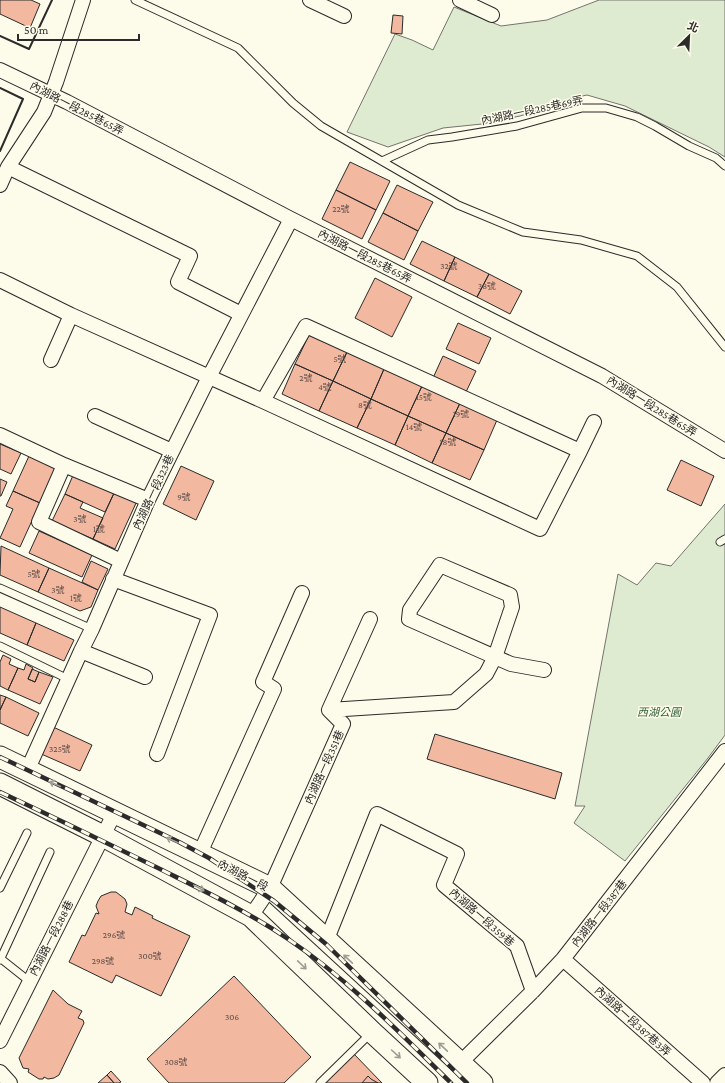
<svg xmlns="http://www.w3.org/2000/svg" width="725" height="1083" viewBox="0 0 725 1083" font-family="'Crimson Pro','Noto Sans TC',serif">
<style>
.green{fill:#deebd1;stroke:#74746e}
.building{fill:#f2b8a0;stroke:#2b2b2b}
.lines{fill:none;stroke-linecap:round;stroke-linejoin:round}
.service-casing{stroke:#2b2b2b;stroke-width:9}
.minor-casing{stroke:#2b2b2b;stroke-width:16}
.secondary-casing{stroke:#2b2b2b;stroke-width:23}
.service{stroke:#fdfbea;stroke-width:7}
.minor{stroke:#fdfbea;stroke-width:14}
.secondary{stroke:#fdfbea;stroke-width:21}
.rail-casing{stroke:#2b2b2b;stroke-width:4.5}
.rail{stroke:#fdfbea;stroke-width:3;stroke-dasharray:9;stroke-linecap:butt}
.wall{stroke:#2b2b2b;stroke-width:2}
.oneway{stroke:#9e9d94}
.labels{text-anchor:middle;stroke-width:3;stroke-linejoin:round;paint-order:stroke}
.number-label{font-size:9px;fill:#5d4e48}
.street-label{font-size:11px;fill:#2b2b2b;stroke:#fdfbea}
.park-label{font-size:11px;font-style:italic;fill:#34623c;stroke:#fdfbea}
</style>
<rect width="100%" height="100%" fill="#fdfbea"/>
<path class="green" d="M599,0H725V157L709,147L625,106L587,95L569,99L543,109L520,116L482,124L443,128L388,147L347,132L395,34L412,40L433,50L454,7L501,26L547,20Z
M725,504V735L708,758L625,861L574,823L585,806H575L618,574L637,585L656,563L671,566Z"/>
<path class="building" d="M0,0H31L40,4L30,28L0,14Z
M393,15L403,16L402,34L391,33Z
M350,162L390,181L376,210L336,190Z
M397,185L433,202L418,231L383,213Z
M336,190L376,210L362,239L322,219Z
M383,213L418,231L404,260L368,242Z
M422,241L455,257L444,281L410,264Z
M455,257L489,274L477,297L444,281Z
M489,274L522,291L510,314L477,297Z
M375,278L412,297L392,337L355,318Z
M458,323L491,338L479,364L446,349Z
M309,335L347,352L333,381L295,364Z
M347,352L384,369L371,399L333,381Z
M443,356L476,371L466,392L433,378Z
M295,364L333,381L319,411L282,394Z
M384,369L422,386L408,416L371,399Z
M333,381L371,399L357,428L319,411Z
M422,386L460,403L446,433L408,416Z
M371,399L408,416L395,445L357,428Z
M460,403L497,420L484,450L446,433Z
M408,416L446,433L432,463L395,445Z
M446,433L484,450L470,480L432,463Z
M0,444L21,453L11,474L0,469Z
M29,456L56,468L40,503L13,491Z
M681,460L714,476L701,506L667,490Z
M181,466L214,481L196,520L163,504Z
M74,473L115,491L105,512L65,494Z
M0,479L7,482L1,496H0Z
M13,491L40,503L20,547L0,538L13,509L6,506Z
M115,491L137,501L115,549L93,539Z
M65,494L83,502L80,508L103,518L93,539L52,521Z
M39,531L92,555L82,577L29,553Z
M1,546L49,568L38,592L0,575Z
M91,561L108,569L98,590L82,582Z
M49,568L98,590L91,607L80,611L38,592Z
M0,607L36,623L27,645L0,633Z
M36,623L74,640L64,661L27,645Z
M3,655L11,659L9,664L18,668L8,690L0,686V662Z
M26,664L33,668L28,679L35,682L39,672L53,677L40,704L8,690L18,668L24,670Z
M32,669L39,672L35,682L28,679Z
M0,695L6,697L0,710Z
M6,697L39,713L28,736L0,723V710Z
M51,726L92,745L80,771L39,753Z
M435,734L562,773L555,799L427,759Z
M111,892H116L125,899L127,904L125,912L132,915L135,907L153,916L152,918L190,936L161,996L116,975L112,983L69,962L82,935L85,936L96,913L99,914L96,906L98,901L101,896Z
M234,976L311,1057L284,1083H169L147,1059Z
M53,990L68,1004L82,1011L78,1018L83,1020L84,1023L59,1075L54,1078L48,1079L44,1077L43,1079H39L28,1072L29,1069L23,1068L19,1058Z
M353,1053L382,1083H323Z
M111,1071L121,1082L119,1083H114L107,1075Z
M107,1075L114,1083H98Z
M368,1076L371,1079L378,1083H362Z"/>
<g class="lines">
<g class="service-casing">
<path id="service" d="M135,0L238,48L293,103L321,126L458,205L523,232L581,240L637,256L677,287L725,347
M382,161L428,140L452,137L517,126L582,108H606L637,117L655,126L689,146L716,158L725,166
M720,542L725,539
M0,588L92,629
M0,646L68,679
M0,888L27,833
M0,958L29,981
M0,960L50,852
M320,1083L370,1034"/>
</g>
<g class="minor-casing">
<path id="minor" d="M310,0L344,16
M460,0L492,15
M0,70L67,102L291,219L602,376L725,451
M8,167L190,256L178,282L241,314
M0,185L8,167L44,112L56,82L83,0
M0,280L71,315L263,401L540,529L580,451
M51,360L71,315
M263,401L306,326L580,451L594,422
M95,416L172,451
M0,435L64,465L148,500
M64,465L39,522L121,561
M113,579L210,615L157,754
M81,651L145,677
M329,710L454,702L486,674L495,657L512,607L510,595L440,565L410,610L409,619L511,664L544,670
M27,771L81,651L92,629L148,500L209,377L291,219
M200,853L274,689L263,682L302,593
M251,916L270,888L343,724L329,710L370,619
M327,939L377,814L457,854L444,885L517,946L533,991
M563,959L703,1083
M0,1041L115,812
M460,1063L533,991L563,959L725,751
M0,1072L10,1083
M717,1083L725,1075"/>
</g>
<g class="secondary-casing">
<path id="secondary" d="M0,757L270,888L482,1083
M0,784L103,836L251,916L372,1032L427,1083"/>
</g>
<use href="#service" class="service"/>
<use href="#minor" class="minor"/>
<use href="#secondary" class="secondary"/>
<g class="rail-casing">
<path id="rail" d="M0,757L179,842L209,858L274,901L326,944L467,1083
M0,792C53,817 105,842 158,868C202,890 247,911 288,939C349,980 399,1032 451,1083"/>
</g>
<use href="#rail" class="rail"/>
<path class="wall" d="M0,36L29,49L52,0
M0,88L23,99L0,151"/>
</g>
<defs><path id="oneway-shaft" d="M-6 0H5M1.5-3L5.5 0L1.5 3" fill="none" stroke-width="1.6" stroke-linecap="round" stroke-linejoin="round"/></defs>
<g class="oneway">
<use href="#oneway-shaft" transform="translate(55 784) rotate(-155)"/>
<use href="#oneway-shaft" transform="translate(172 840) rotate(-155)"/>
<use href="#oneway-shaft" transform="translate(199 888) rotate(29)"/>
<use href="#oneway-shaft" transform="translate(348 959) rotate(-137)"/>
<use href="#oneway-shaft" transform="translate(302 965) rotate(44)"/>
<use href="#oneway-shaft" transform="translate(443 1047) rotate(-137)"/>
<use href="#oneway-shaft" transform="translate(396 1054) rotate(42)"/>
</g>
<g class="labels">
<g class="number-label">
<text x="341" y="212">22號</text>
<text x="449" y="269">32號</text>
<text x="487" y="289">38號</text>
<text x="340" y="362">5號</text>
<text x="306" y="381">2號</text>
<text x="325" y="390">4號</text>
<text x="424" y="400">15號</text>
<text x="365" y="408">8號</text>
<text x="461" y="417">19號</text>
<text x="414" y="430">14號</text>
<text x="448" y="445">18號</text>
<text x="184" y="500">9號</text>
<text x="80" y="522">3號</text>
<text x="99" y="532">1號</text>
<text x="34" y="577">5號</text>
<text x="58" y="593">3號</text>
<text x="76" y="601">1號</text>
<text x="60" y="752">325號</text>
<text x="114" y="938">296號</text>
<text x="150" y="959">300號</text>
<text x="103" y="964">298號</text>
<text x="232" y="1020">306</text>
<text x="176" y="1065">308號</text>
</g>
<g class="street-label">
<text transform="translate(77 108) rotate(27)" y="4">內湖路一段285巷65弄</text>
<text transform="translate(532 110) rotate(-12)" y="4">內湖路一段285巷69弄</text>
<text transform="translate(365 256) rotate(27)" y="4">內湖路一段285巷65弄</text>
<text transform="translate(652 406) rotate(32)" y="4">內湖路一段285巷65弄</text>
<text transform="translate(153 492) rotate(-65)" y="4">內湖路一段323巷</text>
<text transform="translate(324 767) rotate(-66)" y="4">內湖路一段351巷</text>
<text transform="translate(243 875) rotate(27)" y="4">內湖路一段</text>
<text transform="translate(599 913) rotate(-52)" y="4">內湖路一段387巷</text>
<text transform="translate(482 917) rotate(41)" y="4">內湖路一段359巷</text>
<text transform="translate(51 938) rotate(-63)" y="4">內湖路一段288巷</text>
<text transform="translate(633 1021) rotate(42)" y="4">內湖路一段387巷3弄</text>
</g>
<g class="park-label">
<text x="659" y="716">西湖公園</text>
</g>
</g>
<g transform="translate(689 36) rotate(24)" stroke="#fdfbea" stroke-width="3" paint-order="stroke">
<path d="M0-3L7 15L0 10L-7 15Z" fill="#2b2b2b"/>
<text y="-6" font-size="11" font-weight="bold" text-anchor="middle" fill="#2b2b2b">北</text>
</g>
<path d="M18 34v6h121v-6" fill="none" stroke="#2b2b2b" stroke-width="2"/>
<text x="24" y="34" font-size="12" fill="#2b2b2b" stroke="#fdfbea" stroke-width="3" paint-order="stroke">50 m</text>
</svg>
